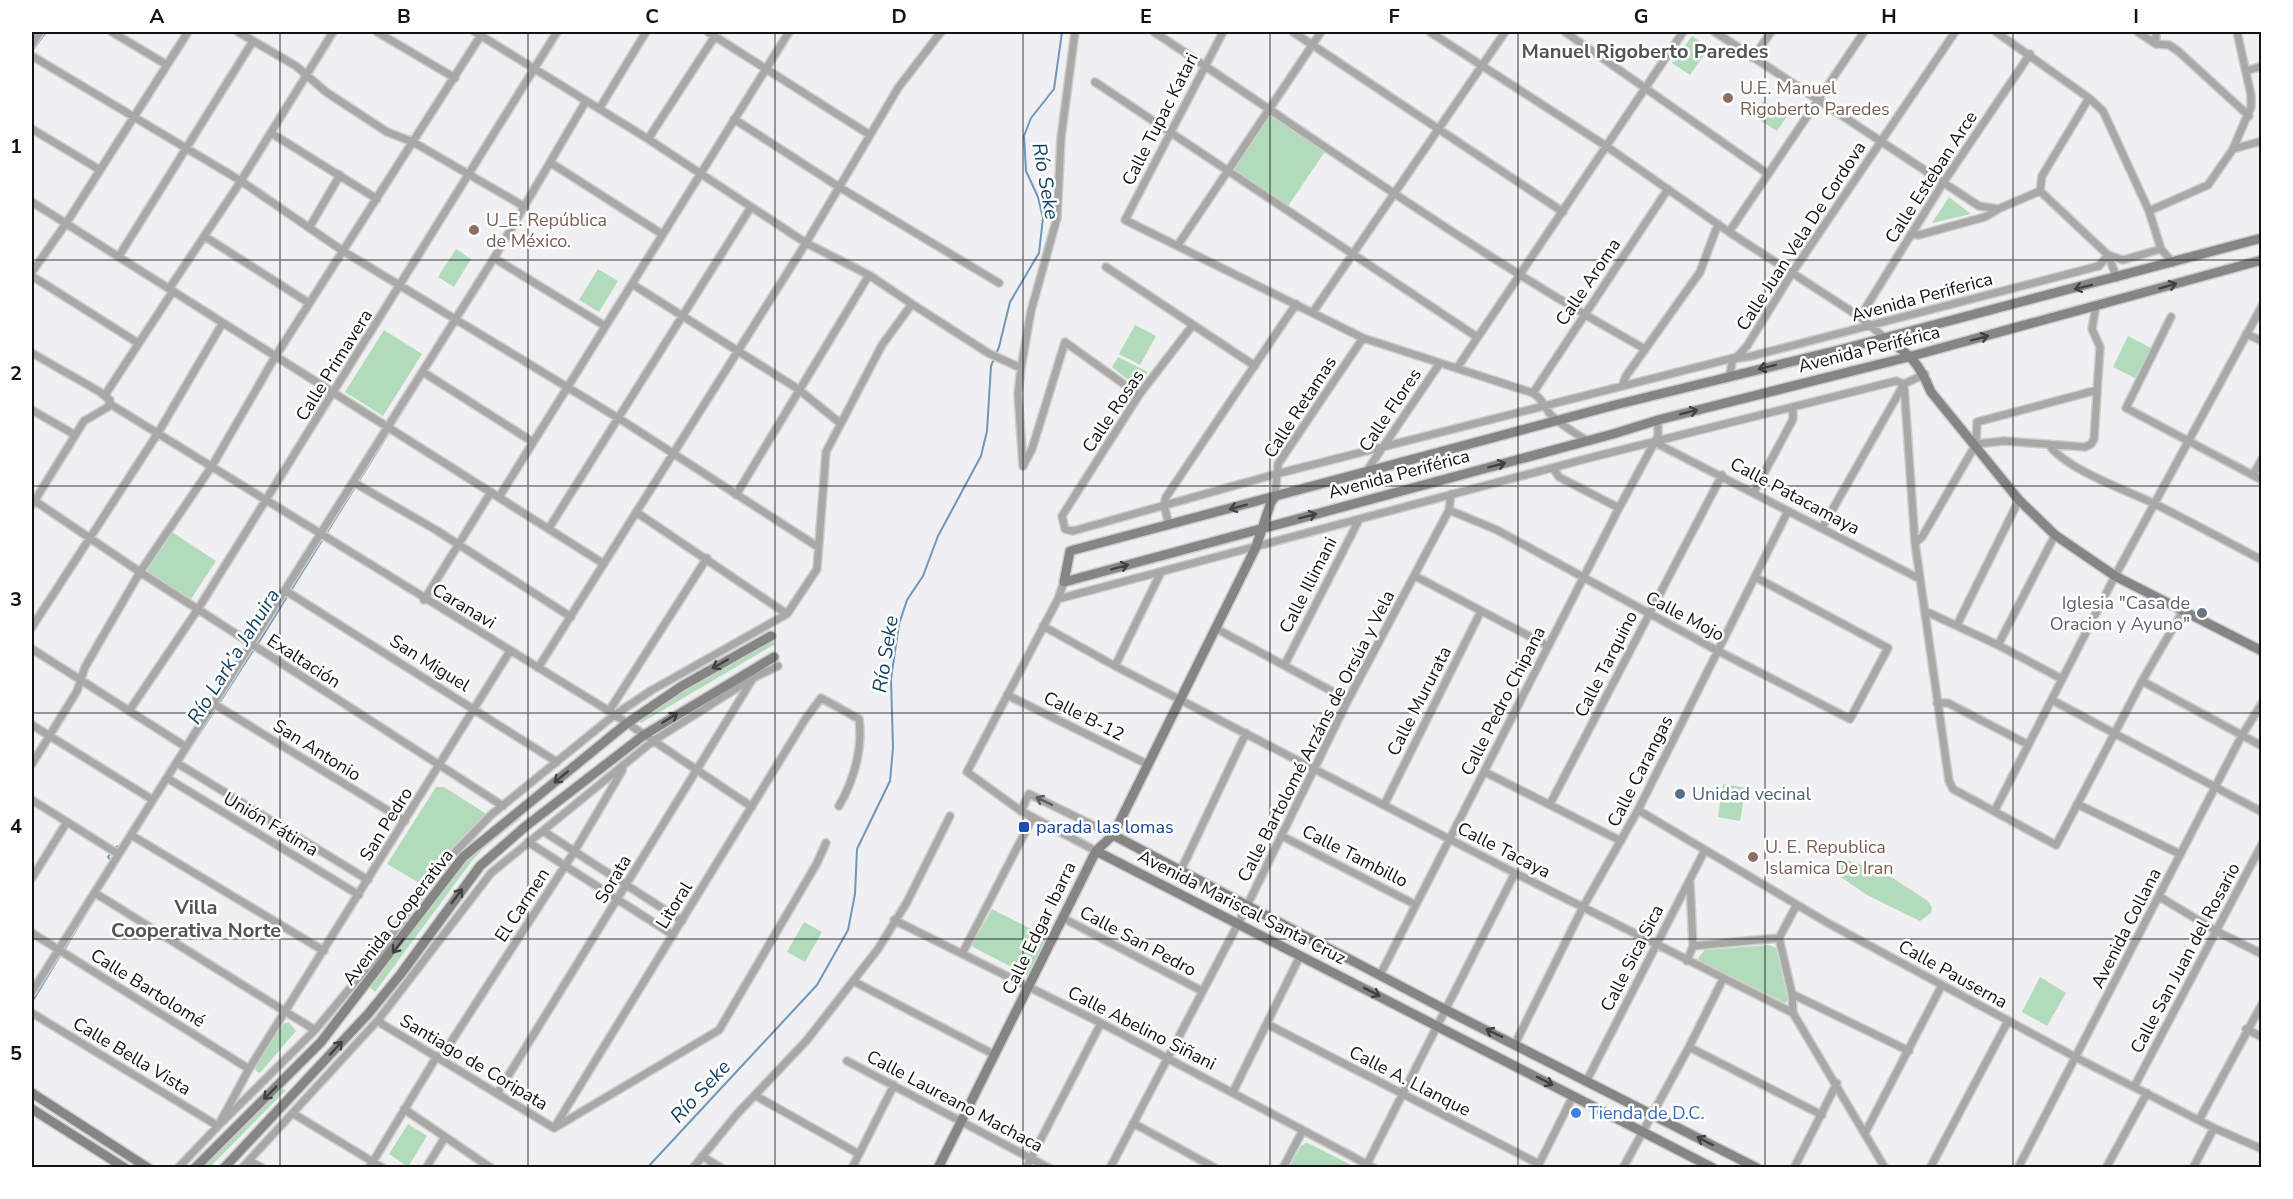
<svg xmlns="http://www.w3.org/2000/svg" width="2293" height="1199" viewBox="0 0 2293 1199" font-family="'Nunito Sans',sans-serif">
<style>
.green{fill:#b1dbba}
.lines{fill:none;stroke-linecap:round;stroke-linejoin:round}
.stream{stroke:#6e97b9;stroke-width:2}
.street-casing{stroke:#cdcdce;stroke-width:10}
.secondary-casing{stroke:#cdcdce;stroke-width:12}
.street{stroke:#a8a8a7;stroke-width:7}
.secondary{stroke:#858584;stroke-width:9}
.oneway{stroke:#414141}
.oneway2{stroke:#5e5e5e}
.grid{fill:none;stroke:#131314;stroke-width:1.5;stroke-opacity:0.55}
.education-dot{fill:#8d6e63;stroke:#fff;stroke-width:2}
.worship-dot{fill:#6b7280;stroke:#fff;stroke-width:2}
.service-dot{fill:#5c6f8a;stroke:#fff;stroke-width:2}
.transit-dot{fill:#1a4fb4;stroke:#fff;stroke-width:2}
.shop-dot{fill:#3f7fe0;stroke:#fff;stroke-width:2}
.labels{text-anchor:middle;stroke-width:5;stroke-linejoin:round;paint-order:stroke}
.education-label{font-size:18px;fill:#785e54;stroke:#fff;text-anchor:start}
.street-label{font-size:18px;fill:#131314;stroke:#fff}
.worship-label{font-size:18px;fill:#5b616d;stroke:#fff;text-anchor:end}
.service-label{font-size:18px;fill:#4e5e75;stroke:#fff;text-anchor:start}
.transit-label{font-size:18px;fill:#164399;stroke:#fff;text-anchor:start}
.shop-label{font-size:18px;fill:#366cbe;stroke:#fff;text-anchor:start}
.neighbourhood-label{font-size:20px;font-weight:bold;fill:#525354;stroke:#fff}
.water-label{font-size:20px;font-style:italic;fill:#124365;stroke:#fff}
.neatline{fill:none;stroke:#131314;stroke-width:2}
.grid-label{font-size:20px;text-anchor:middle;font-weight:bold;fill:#131314}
</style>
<rect width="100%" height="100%" fill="#f0f0f2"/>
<path class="green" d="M1692,36L1709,48L1690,75L1672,63Z
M1763,101L1787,116L1777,131L1753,116Z
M1271,113L1326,150L1288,206L1233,170Z
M1949,197L1971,214L1932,223Z
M456,249L471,259L454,287L438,277Z
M598,269L618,281L599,312L579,300Z
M1135,325L1156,336L1140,365L1119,354Z
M384,330L422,354L383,416L345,392Z
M2128,336L2151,348L2135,378L2113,367Z
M1118,357L1148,372L1136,386L1112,367Z
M172,532L216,561L191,599L147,571Z
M771,639L775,644L641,723L636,717Z
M1723,784L1746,788L1740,821L1718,817Z
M436,787H444L488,815L421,884L387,864Z
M516,813L521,818L483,849L471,862L375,992L370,987L373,981L465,856Z
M1846,860L1882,871L1928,901L1932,907L1931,913L1920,921L1867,895L1835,873L1836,863Z
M992,909L1047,937L1027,975L971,946Z
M804,922L822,932L805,962L787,952Z
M1769,945L1776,948L1788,1000L1785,1003L1700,961L1698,958L1705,950Z
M2040,977L2066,993L2047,1026L2022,1012Z
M289,1022L296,1031L260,1073L257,1072L255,1068L283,1024Z
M279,1088L286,1090L210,1167L199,1168Z
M408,1124L427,1136L408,1167L389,1154Z
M1306,1143L1310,1144L1351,1165L1350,1168L1289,1167L1301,1146Z"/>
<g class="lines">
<path class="stream" d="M32,51L46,32
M257,645L457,323
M129,843L254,649
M112,862L108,857L115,848L121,845
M64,950L114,867
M32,1002L61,954
M647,1168L817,985L848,930L855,894L857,849L890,781L893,748L891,679L899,624L907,600L923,576L938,536L981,456L987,431L991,366L999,347L1010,302L1039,253L1043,218L1038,197L1026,171L1024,136L1031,118L1054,89L1062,32"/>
<g class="street-casing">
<path id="street" d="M112,32L167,65
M238,32L296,66L326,92L387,132L413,142L525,207
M377,32L455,78
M475,32L648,139L806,243L869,275L912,304
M708,32L870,135
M1154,32C1316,139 1475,254 1645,349
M1223,32L1125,220L1363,338L1533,393C1543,399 1544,407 1551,415C1562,426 1575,433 1588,441
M1293,32L1563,212
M1430,32L1606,146L1729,232L1860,317L1885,338
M1565,32L1768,174
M1715,32L1979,206L1998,209L2040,191
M1996,32L2089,98L2103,111L2149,211L2161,249
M2138,32L2156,44L2169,45L2178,51L2249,116
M32,44L40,32
M2156,44V32
M32,56L241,181L343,251L623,421L818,547
M1753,58L1771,32
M2246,71L2262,66
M1095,82L1477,337
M599,109L646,32
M734,119L839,187L999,283
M32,129L100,170
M271,133L377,199
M648,139L715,36
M2233,149L2262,141
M551,163L662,234
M2040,191L2108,255L2123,260L2161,249L2173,263
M2040,191L2042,176L2089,98
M32,202L604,564
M2149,211L2208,185L2233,149L2251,107V95L2237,32
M309,228L340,175
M1729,232L1864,32
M1911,234L1919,235L1985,217L1997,210
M204,236L309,303
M1178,245L1321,32
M119,256L253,41
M494,258L605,326
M1106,267L1255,366
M32,272L67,222L188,32
M32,276L138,343
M632,284L798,389L840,423
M169,289L241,181L333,32
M1313,312L1505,32
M1860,317L1943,183L2030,54
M2171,317L2126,408L2262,480
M1192,326L1139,395L1062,516L1065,529L1073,531L1276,474L1737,357L1747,346L1792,273L1955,32
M2246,334L2262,341
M32,353L100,392L110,400L108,407L84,421L32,505
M1457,368L1683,32
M423,372L533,442
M1925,374L1904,384L1915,543L1949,781L1953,789L2056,845L2142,681L2183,611
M1729,377L1733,359L1752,356L2099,266L2108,255L2117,278
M1622,386L1626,376L1700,272L1718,224
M1533,393L1668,189
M105,395L173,291
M110,404L609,711L752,807
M32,410L75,435
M1654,442L1920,579
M1976,444L2004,441L2085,447L2091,444L2094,439L2100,347L2092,329L2096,306
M2048,444C2067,470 2126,490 2155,504C2191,522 2226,541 2262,560
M1023,466L1018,394L1021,368L1031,311L1057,218L1061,138L1075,32
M1023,466L1032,449L1065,342L1139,395
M1553,468L1559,477L1619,508
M1366,472L1440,363
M2253,475L2262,459
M353,482L436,530L571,617
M1754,492L1793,419V407
M1451,494L1449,510L1497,530L1718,651L1850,719L1888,648L1755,577
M736,495L869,275
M499,497L789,32
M1275,497L1278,464L1363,338
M32,499L140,572L503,806
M636,512L787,614
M1169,525L1164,505L1166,497L1296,304
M549,528L751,207
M1915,543L1922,537L1976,444L1977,422L2097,390
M1415,576L1548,646
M1064,582L1058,599L967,772L1021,811L1096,851
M286,591L557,762
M1058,599L1589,458L1896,381L1904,384L1822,528
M424,600L491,492
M1925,611L1998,645L2062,679
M1957,625L2019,500
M1043,626L1115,666L1515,873L1793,1013L1885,1168
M32,627L158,433L222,324
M1217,629L1348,700
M1998,645L2055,535
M32,649L186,747
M1285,664L1359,520
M1115,666L1161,572
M538,668L806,243L898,88L941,32
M2142,681L2262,746
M1007,695L1147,764
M2052,700L2262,812
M1937,703H1948L2027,744
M214,704L405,821
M129,711L198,609L557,32
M609,711L707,558
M32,725L153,800
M177,763L368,880
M32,764L77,691L85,667L140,572L212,466L275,357L483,32
M1485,772L1621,841
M167,778L359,895
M32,800L118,854
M1550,804L1722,475
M2077,804L2180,854
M1384,805L1481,611
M1638,810L1826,922L2077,1058L2214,1128L2262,1149
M1995,810L2115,576L2262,306
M1021,811L1029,794L1113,835
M543,831L682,921
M131,835L324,951
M1282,836L1414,904
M528,842L673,935
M1181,870L1246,733
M32,878L67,822
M1690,883L1693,946
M95,893L315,1030
M2160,897L2216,931L2262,954
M1063,918L1200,990
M894,920L1101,1023L1374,1168
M32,933L249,1069
M1779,938L1792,994L1793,1013
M962,954L1033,817
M1687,961L1693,946L1779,938L1796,906
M1380,975L1619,508L1658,436V420
M853,981L995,1055
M32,992L494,258L586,101
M1792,994L1909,1051
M32,1013L218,1126L315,1030L381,951L431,877L491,815L613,716L652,690L787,614L817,569L826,452L882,345L912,304L988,353L1021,368
M379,1019L382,1024L554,1128
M1267,1024L1539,1164
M2246,1029L2262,1037
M1515,1044L1583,907L1638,810L1788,511
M1689,1047L1822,1115
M440,1059L574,852L622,771L623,765
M847,1061L1049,1168
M1587,1080L1705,850
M2134,1087L2262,844
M1233,1092L1300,956
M497,1094L752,680
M756,1096L859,1154
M404,1109L491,1168
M294,1114L383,1168
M2199,1120L2262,1004
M1133,1123L1215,1168
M556,1127L719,1030L817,863L826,843
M554,1128L806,718L821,698L859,719C863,748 854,780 839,806
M1865,1133L1942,985
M702,1156L721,1168
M249,1160L262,1168
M1367,1164L1515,873
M178,1168L218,1126L249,1069L510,651
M242,1168L379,1019L491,873L653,741L753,678L778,666
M369,1168L437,1056
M426,1168L445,1137
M693,1168L737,1114L807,1040L878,949L907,902L950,816
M852,1168L894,1085
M1026,1168L1101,1023
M1110,1168L1239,922L1348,700L1449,510
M1283,1168L1303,1130
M1537,1168L1573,1096
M1623,1168L1689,1047L1723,979
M1794,1168L1837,1083
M1930,1168L2008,1021
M2018,1168L2241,737L2262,703
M2106,1168L2147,1093
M2193,1168L2214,1128"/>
</g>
<g class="secondary-casing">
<path id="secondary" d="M2262,238L1839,350L1615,405L1070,551L1064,582L1613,434L1658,420L1912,356L2262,260
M1885,338C1911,355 1919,363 1931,392L2019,500L2055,535L2115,576L2262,651
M1113,835L1446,1010L1757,1168
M1096,851L1713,1168
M32,1093L148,1168
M32,1109L125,1168
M195,1168L321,1042L463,857L626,724L682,686L771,636
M224,1168L368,1014L400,975L480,866L526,826L644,735L774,657
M938,1168L1096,851L1113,835L1256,547L1271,502L1275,497"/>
</g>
<use href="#street" class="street"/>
<use href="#secondary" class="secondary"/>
</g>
<defs><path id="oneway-shaft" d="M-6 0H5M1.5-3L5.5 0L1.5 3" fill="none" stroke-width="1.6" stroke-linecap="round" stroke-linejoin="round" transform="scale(1.5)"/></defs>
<g class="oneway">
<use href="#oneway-shaft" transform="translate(2168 286) rotate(-16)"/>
<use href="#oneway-shaft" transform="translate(2083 287) rotate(166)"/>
<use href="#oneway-shaft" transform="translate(1980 338) rotate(-15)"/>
<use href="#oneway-shaft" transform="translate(1767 367) rotate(166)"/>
<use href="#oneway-shaft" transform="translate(1689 412) rotate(-14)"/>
<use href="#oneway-shaft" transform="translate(1497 465) rotate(-15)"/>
<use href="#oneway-shaft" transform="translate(1238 507) rotate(165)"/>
<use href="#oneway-shaft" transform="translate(1308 516) rotate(-15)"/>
<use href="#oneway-shaft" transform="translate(1120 567) rotate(-15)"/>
<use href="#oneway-shaft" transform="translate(720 664) rotate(150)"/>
<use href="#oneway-shaft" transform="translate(670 718) rotate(-32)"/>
<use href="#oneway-shaft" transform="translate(561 777) rotate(141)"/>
<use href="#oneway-shaft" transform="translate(457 896) rotate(-53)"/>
<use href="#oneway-shaft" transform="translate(398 946) rotate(128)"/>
<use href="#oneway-shaft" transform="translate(1372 992) rotate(27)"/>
<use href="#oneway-shaft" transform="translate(1494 1033) rotate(-154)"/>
<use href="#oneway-shaft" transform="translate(336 1048) rotate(-47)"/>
<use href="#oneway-shaft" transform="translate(1545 1081) rotate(27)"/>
<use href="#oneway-shaft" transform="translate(270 1093) rotate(135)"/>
<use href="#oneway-shaft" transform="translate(1705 1141) rotate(-153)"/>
</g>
<use class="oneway2" href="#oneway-shaft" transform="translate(1044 801) rotate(-154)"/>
<path class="grid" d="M280,32V1168M528,32V1168M775,32V1168M1023,32V1168M1270,32V1168M1518,32V1168M1765,32V1168M2013,32V1168M32,260H2262M32,486H2262M32,713H2262M32,939H2262"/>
<g class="education-dot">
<circle cx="1728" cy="98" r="6"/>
<circle cx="474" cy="230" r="6"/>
<circle cx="1753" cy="857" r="6"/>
</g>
<circle class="worship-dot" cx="2202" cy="613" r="6"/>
<circle class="service-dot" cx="1680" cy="794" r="6"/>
<rect class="transit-dot" x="1018" y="821" width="12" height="12" rx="3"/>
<circle class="shop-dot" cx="1576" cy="1113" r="6"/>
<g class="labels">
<g class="education-label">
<text x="1740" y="94">U.E. Manuel<tspan x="1740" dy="21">Rigoberto Paredes</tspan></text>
<text x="486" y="226">U_E. República<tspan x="486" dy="21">de México.</tspan></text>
<text x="1765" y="853">U. E. Republica<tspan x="1765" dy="21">Islamica De Iran</tspan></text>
</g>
<g class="street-label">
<text transform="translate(1160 119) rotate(-63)" y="6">Calle Tupac Katari</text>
<text transform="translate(1931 177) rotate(-57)" y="6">Calle Esteban Arce</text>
<text transform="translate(1801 236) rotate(-57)" y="6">Calle Juan Vela De Cordova</text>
<text transform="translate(1588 282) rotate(-56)" y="6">Calle Aroma</text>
<text transform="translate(1922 297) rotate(-15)" y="6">Avenida Periferica</text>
<text transform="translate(1869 349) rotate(-14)" y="6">Avenida Periférica</text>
<text transform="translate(334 365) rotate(-58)" y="6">Calle Primavera</text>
<text transform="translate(1300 407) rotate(-57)" y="6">Calle Retamas</text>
<text transform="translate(1390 410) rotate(-56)" y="6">Calle Flores</text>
<text transform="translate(1113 411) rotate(-56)" y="6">Calle Rosas</text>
<text transform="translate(1399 474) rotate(-15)" y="6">Avenida Periférica</text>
<text transform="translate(1795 496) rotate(28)" y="6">Calle Patacamaya</text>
<text transform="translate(1308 585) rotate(-63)" y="6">Calle Illimani</text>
<text transform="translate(464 606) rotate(31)" y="6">Caranavi</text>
<text transform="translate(1685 616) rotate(28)" y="6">Calle Mojo</text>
<text transform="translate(304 661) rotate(33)" y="6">Exaltación</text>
<text transform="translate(430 663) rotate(32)" y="6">San Miguel</text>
<text transform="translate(1606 664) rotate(-63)" y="6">Calle Tarquino</text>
<text transform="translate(1419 701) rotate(-63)" y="6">Calle Mururata</text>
<text transform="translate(1503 701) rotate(-63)" y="6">Calle Pedro Chipana</text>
<text transform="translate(1084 716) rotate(27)" y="6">Calle B-12</text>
<text transform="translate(1316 736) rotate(-63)" y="6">Calle Bartolomé Arzáns de Orsúa y Vela</text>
<text transform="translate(317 750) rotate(32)" y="6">San Antonio</text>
<text transform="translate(1640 771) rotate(-63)" y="6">Calle Carangas</text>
<text transform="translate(271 824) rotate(31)" y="6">Unión Fátima</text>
<text transform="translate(386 824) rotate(-58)" y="6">San Pedro</text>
<text transform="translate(1504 850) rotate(27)" y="6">Calle Tacaya</text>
<text transform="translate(1355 856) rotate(27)" y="6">Calle Tambillo</text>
<text transform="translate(613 879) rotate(-59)" y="6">Sorata</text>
<text transform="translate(522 905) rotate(-57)" y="6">El Carmen</text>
<text transform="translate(674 905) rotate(-58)" y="6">Litoral</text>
<text transform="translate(1242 907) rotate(27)" y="6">Avenida Mariscal Santa Cruz</text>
<text transform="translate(398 917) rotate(-52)" y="6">Avenida Cooperativa</text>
<text transform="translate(1039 928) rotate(-64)" y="6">Calle Edgar Ibarra</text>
<text transform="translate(2126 928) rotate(-63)" y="6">Avenida Collana</text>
<text transform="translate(1138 941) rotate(28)" y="6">Calle San Pedro</text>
<text transform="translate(1632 958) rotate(-63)" y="6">Calle Sica Sica</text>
<text transform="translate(2185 958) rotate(-62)" y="6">Calle San Juan del Rosario</text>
<text transform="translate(1953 974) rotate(29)" y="6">Calle Pauserna</text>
<text transform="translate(148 988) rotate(32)" y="6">Calle Bartolomé</text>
<text transform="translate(1142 1028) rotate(27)" y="6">Calle Abelino Siñani</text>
<text transform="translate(132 1056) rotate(31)" y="6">Calle Bella Vista</text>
<text transform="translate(474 1062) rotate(31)" y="6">Santiago de Coripata</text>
<text transform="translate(1410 1081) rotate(27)" y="6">Calle A. Llanque</text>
<text transform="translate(955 1101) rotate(28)" y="6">Calle Laureano Machaca</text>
</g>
<g class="worship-label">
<text x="2190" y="609">Iglesia "Casa de<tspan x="2190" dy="21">Oracion y Ayuno"</tspan></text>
</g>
<g class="service-label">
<text x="1692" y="800">Unidad vecinal</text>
</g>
<g class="transit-label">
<text x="1036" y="833">parada las lomas</text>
</g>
<g class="shop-label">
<text x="1588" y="1119">Tienda de D.C.</text>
</g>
<g class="neighbourhood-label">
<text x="1645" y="58">Manuel Rigoberto Paredes</text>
<text x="196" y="914">Villa<tspan x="196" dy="23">Cooperativa Norte</tspan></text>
</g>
<g class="water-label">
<text transform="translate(1046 181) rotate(80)" y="7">Río Seke</text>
<text transform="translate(885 654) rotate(-81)" y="7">Río Seke</text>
<text transform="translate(233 656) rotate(-58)" y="7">Río Lark’a Jahuira</text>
<text transform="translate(700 1091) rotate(-47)" y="7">Río Seke</text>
</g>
</g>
<rect width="2293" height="1199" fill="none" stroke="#ffffff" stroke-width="66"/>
<rect x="33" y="33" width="2227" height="1133" class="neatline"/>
<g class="grid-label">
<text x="157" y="23">A</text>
<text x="404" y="23">B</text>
<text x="652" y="23">C</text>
<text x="899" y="23">D</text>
<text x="1146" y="23">E</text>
<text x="1394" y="23">F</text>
<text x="1641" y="23">G</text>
<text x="1889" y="23">H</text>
<text x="2136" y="23">I</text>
<text x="16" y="153">1</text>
<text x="16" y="380">2</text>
<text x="16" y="606">3</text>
<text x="16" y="833">4</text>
<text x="16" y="1060">5</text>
</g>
</svg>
